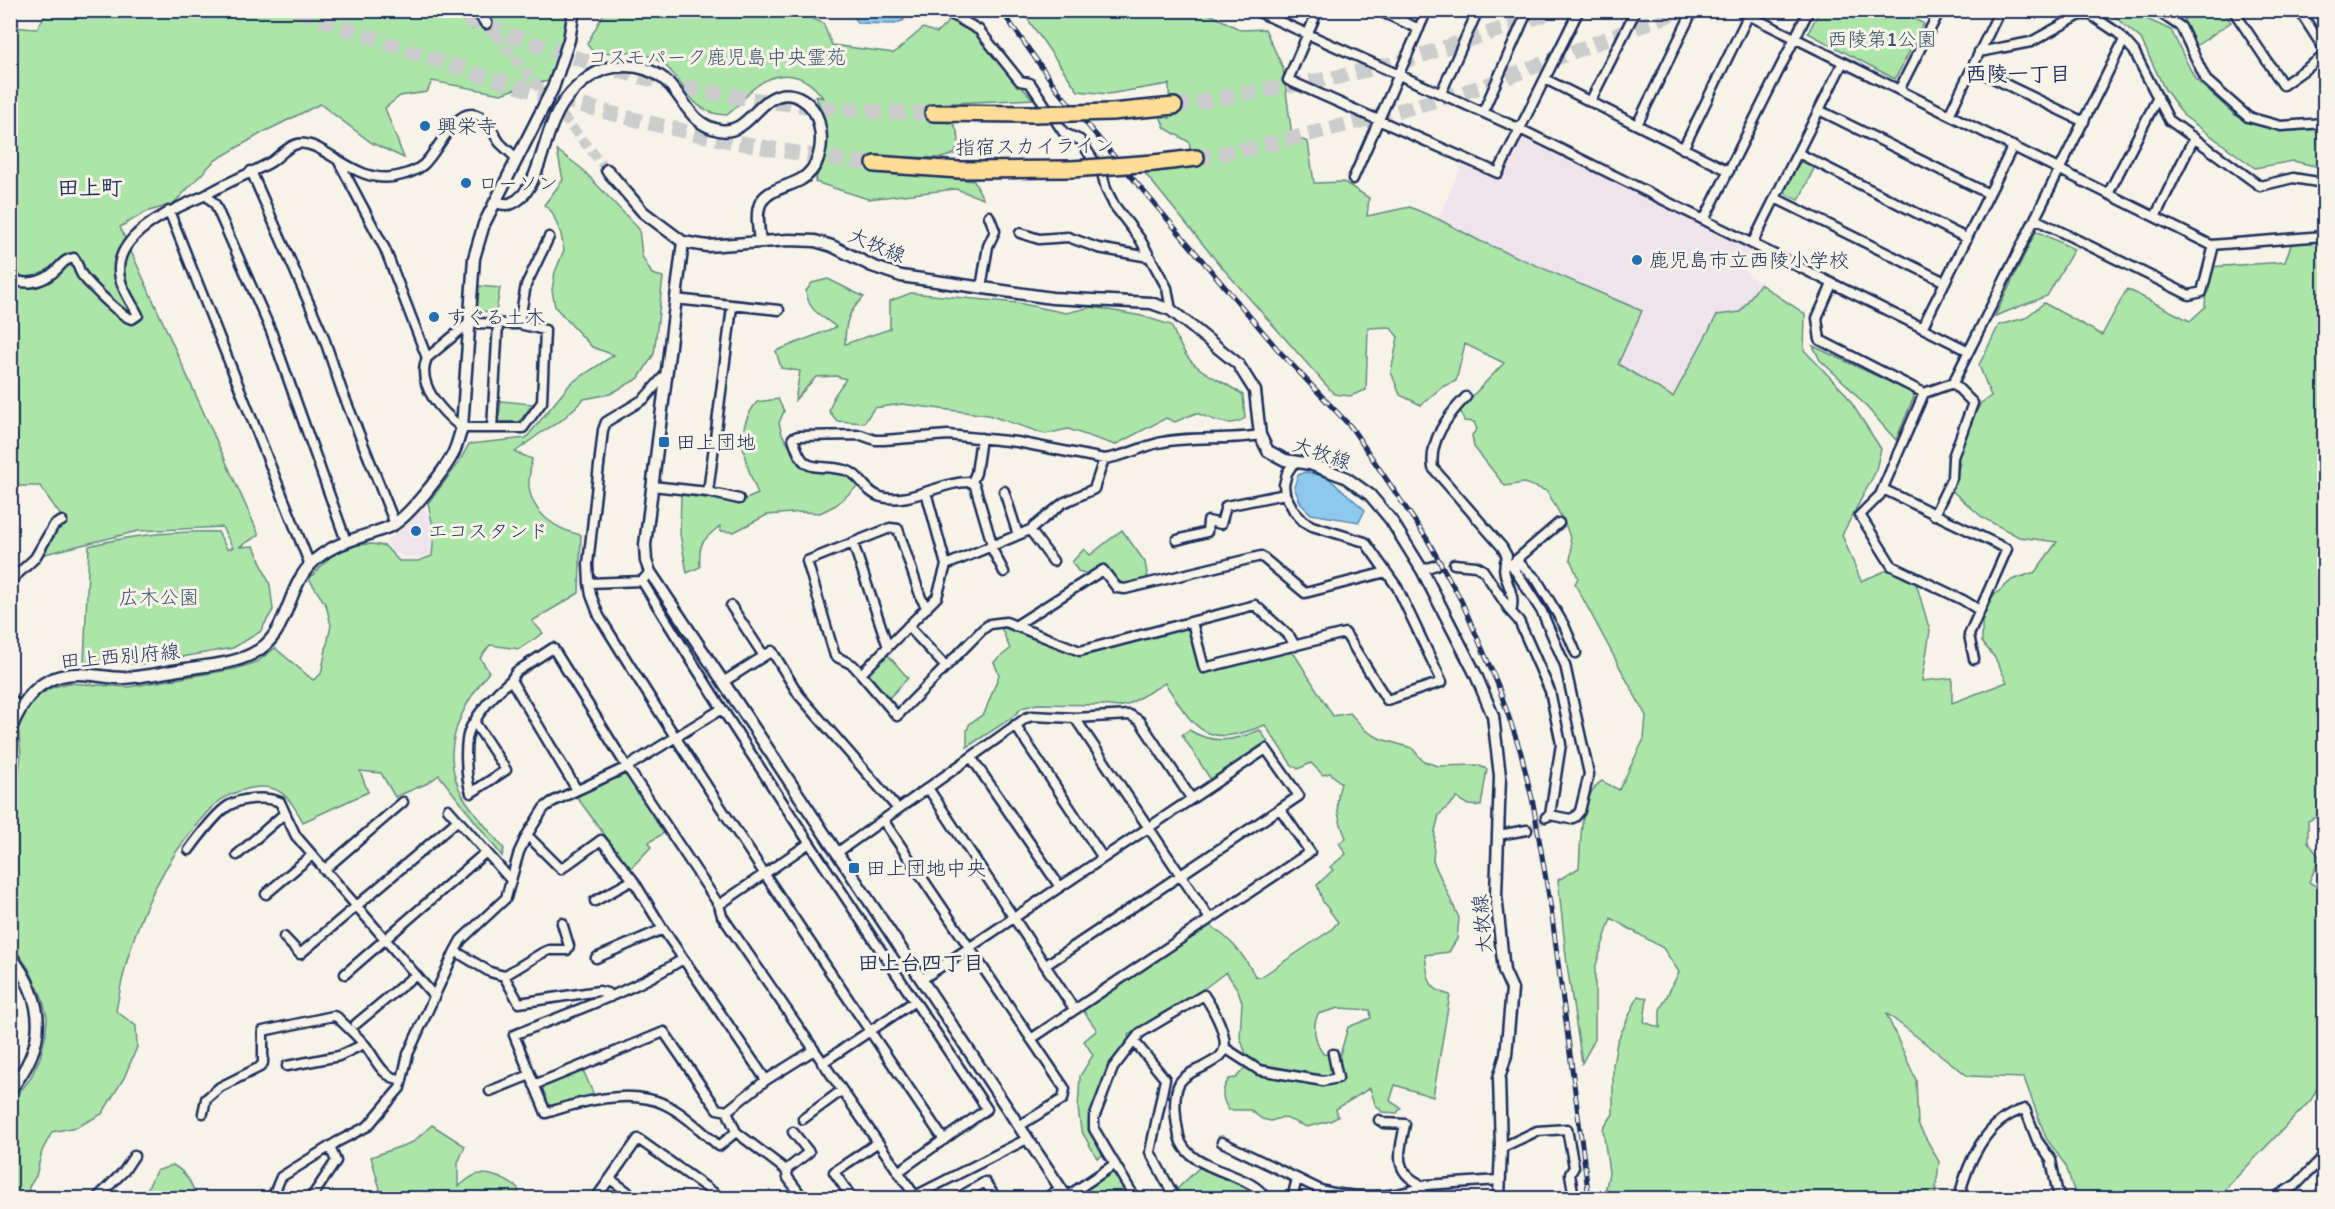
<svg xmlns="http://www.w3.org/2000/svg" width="2335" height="1209" viewBox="0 0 2335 1209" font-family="Itim,'Klee One',sans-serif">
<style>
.built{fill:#efe4eb}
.green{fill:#ace5a8;stroke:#648a83;stroke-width:1.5}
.water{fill:#8dc8ed;stroke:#5f8bb4;stroke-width:1.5}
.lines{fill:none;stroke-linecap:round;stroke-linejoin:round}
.minor-tunnel{stroke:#cbcccc;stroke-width:8;stroke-dasharray:8 4;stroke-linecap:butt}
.tertiary-tunnel{stroke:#cbcccc;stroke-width:10;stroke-dasharray:10 5;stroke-linecap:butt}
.motorway-tunnel{stroke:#cbcccc;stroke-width:15;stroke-dasharray:15 8;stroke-linecap:butt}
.minor-casing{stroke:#1b2f5e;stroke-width:13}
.tertiary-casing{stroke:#1b2f5e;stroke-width:15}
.motorway-casing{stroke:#1b2f5e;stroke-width:20}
.minor{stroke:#f7f3e8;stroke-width:8}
.tertiary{stroke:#f7f3e8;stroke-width:10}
.motorway{stroke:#fedd96;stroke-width:15}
.rail-casing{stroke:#1b2f5e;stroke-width:5}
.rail{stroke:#f7f3e8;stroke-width:3;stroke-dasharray:9;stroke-linecap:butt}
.motorway-bridge-casing{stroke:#1b2f5e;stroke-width:20;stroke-linecap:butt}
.motorway-bridge{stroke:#fedd96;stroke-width:15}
.poi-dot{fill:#1f6fb2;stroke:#f7f3e8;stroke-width:2}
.labels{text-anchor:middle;stroke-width:6;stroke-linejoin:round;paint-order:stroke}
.park-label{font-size:20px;fill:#38536d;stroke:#f7f3e8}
.poi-label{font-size:20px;fill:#1b2f5e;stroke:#f7f3e8;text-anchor:start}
.street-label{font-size:20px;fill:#1b2f5e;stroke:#f7f3e8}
.neighbourhood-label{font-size:21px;font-weight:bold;fill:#1b2f5e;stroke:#f7f3e8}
.quarter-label{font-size:22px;font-weight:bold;fill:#1b2f5e;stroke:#f7f3e8}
</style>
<rect width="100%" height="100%" fill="#f7f3e8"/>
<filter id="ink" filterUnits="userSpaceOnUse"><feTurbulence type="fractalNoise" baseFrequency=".0167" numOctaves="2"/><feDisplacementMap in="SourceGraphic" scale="12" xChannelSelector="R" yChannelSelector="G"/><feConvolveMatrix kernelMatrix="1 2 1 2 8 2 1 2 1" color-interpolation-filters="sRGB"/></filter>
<g filter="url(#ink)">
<path class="built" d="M1524,139L1757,249L1745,271L1760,284L1740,313L1717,315L1673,397L1618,364L1641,311L1479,241L1438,219L1463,162L1502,180L1520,142Z
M423,506L429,516L432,535L430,555L418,558L403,556L391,551L386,541L405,527Z"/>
<path class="green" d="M48,10H453L473,29L490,11H568L563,43L550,81L529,84L501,94L432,81L427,92L400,96L385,108L404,158L372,143L320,104L262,133L214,161L173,204L146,212L120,227L259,535L239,547L254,546L270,585L273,610L260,632L233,648L142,664L84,662L89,546C132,535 174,531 218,532L227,549L233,548L222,527L138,531L37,556L61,516L40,486H15L11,492V27L37,29Z
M805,10L806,16L823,23L832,45L894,53L923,28L937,33L955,15L966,21L1000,64L1033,99L934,104L933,121L953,123C959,134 962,142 954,154L942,158L872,156L871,173L913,174L974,181L983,199L956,189L868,199L815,182C827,144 831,134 816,96L823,98C805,72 779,68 754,88C744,97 737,108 727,115C691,114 687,87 667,67C648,49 619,49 595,55L587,44L605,11Z
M1820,10L1905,11L1904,13L1924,24L1895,79L1808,33Z
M1022,11H1204L1241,30L1265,29L1283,68L1292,136L1308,142L1314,183L1344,182L1369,198L1367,216L1410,207L1438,219L1480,241L1642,311L1618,364L1673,397L1717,315L1740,312L1760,284L1805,314L1804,350L1845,393L1881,449L1875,473L1842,535L1861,581L1890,569L1916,583L1930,631L1922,681L1952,678V703L2007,682L1995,658L1982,642V621L1991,598L2012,580L2035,572L2057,542L2019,537L1983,518L1950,489L1960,464L1954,455L1981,403L1991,396L1979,365L1999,325L2025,318L2044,303L2102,335L2127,289L2190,321L2205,307L2208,267L2285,262L2292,242L2324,240V451L2321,450L2314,467L2324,485V813L2308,821V842L2320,858L2309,882L2324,891V1075L2311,1100L2229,1185L2220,1198H2079L2073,1188L2066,1166L2046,1138L2024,1078L1968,1076L1886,1013L1916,1080L1918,1124L1939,1162L1935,1198H1606L1605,1192L1609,1173L1603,1129L1613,1114V1065L1617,1042L1638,996L1647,998L1644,1022L1660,1028V1010L1679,972L1663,948L1611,918L1595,968V1039L1582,1063L1567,965L1558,880L1579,868C1581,843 1579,795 1602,781L1619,790L1644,739L1646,716L1575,584L1578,578L1570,559C1577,537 1557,510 1547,491L1524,483L1505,486L1474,447L1472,435L1477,429L1474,422L1464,421L1460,409L1504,363L1465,344L1456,381L1442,387L1421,405L1400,395L1391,372L1398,337L1390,327L1368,328L1366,390L1350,396L1334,394L1219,264L1144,172L1194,167L1189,142L1165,128L1160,116L1170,118L1169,84L1108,94L1078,91Z
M2108,11H2129L2171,30L2195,79L2235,115L2283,131L2324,129V168L2293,161L2255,168L2184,116L2164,88L2141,39Z
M2223,11L2231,22L2196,46L2184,21L2187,11Z
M557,150L581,168L639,229L642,256L652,274L663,277L654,354L639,378L610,394L584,399L562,420L542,432L515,452L532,459C531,467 528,479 529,487C532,514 557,530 581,535L579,593L532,621L543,633L519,649L490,645L480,658L489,672C460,708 437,753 464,798C476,816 491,832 504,849L502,856L439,775L428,783L395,797L381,773L360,771L368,792L303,822C289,797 279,781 247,789C218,796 208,810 191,832C149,884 127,945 116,1011L136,1026L137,1047L124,1078L102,1114L77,1127L52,1132L42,1151L36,1176L29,1187V1198H11V1103L30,1079L40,1058L46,1034L47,1017L42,997L29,969L11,943V804L17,788L21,753L18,728L26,711L37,696L51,688L68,683L128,687L235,669L257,662L275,648L313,680L321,674L331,625L326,605L309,579L331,556L354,545L371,544L385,546L399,561H418L432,556L434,532L428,503L458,464L469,444L526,438L571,383L614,355L592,347L555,307L552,290L555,272L564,250L561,234L552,212L544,205L563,180Z
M1804,160L1815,166L1799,200L1787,195L1785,190L1799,164Z
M2036,231L2074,249L2047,296L1995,316Z
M828,279L864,297C848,312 845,322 845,344L890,329V301L911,293L1018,303L1066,313L1092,307L1142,316L1171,325C1178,340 1184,358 1199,368C1212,378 1228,384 1243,395L1245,418C1230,429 1212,419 1196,413L1175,422L1166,418L1115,445L1068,429L1045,434L988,415L902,404L874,408L864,423L837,421L829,411L834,396L846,379L836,376L816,377L795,400L800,371L781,368L776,351L836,327C821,314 809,313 806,291L812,283Z
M479,286L500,288L496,312L477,311Z
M1813,346L1915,394L1896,440L1847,385L1820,360Z
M778,399L784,411L779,423L782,434L802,468L815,472L849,473L859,485L836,505L820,513L803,512L767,515L734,532L720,531V526C702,540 698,544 700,567L687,573L680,534L681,495L739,502L758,494C745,462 732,432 757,402Z
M501,401L533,404L519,422H498Z
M1122,530L1145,562L1148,579C1121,586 1121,586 1104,564L1089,574L1078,571L1072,562L1084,549L1090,555Z
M1001,627L1081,655L1185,628L1189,630L1200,672L1204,674L1290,652L1295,655L1333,716L1350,713L1366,731L1381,739L1412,748L1423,761L1438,766L1477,765L1487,769L1481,806L1468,805L1457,798L1439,815L1435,831L1433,861L1459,918L1457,939L1449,952L1425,955C1428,975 1426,990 1450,995L1433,1097L1395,1085L1390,1101L1401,1108L1397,1113L1382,1112L1375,1104L1370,1088L1336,1109L1338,1117L1330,1121L1307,1127L1283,1117L1271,1121L1262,1119L1250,1110H1229C1221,1099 1221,1090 1229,1079L1236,1078L1246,1066L1312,1084L1341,1080L1338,1062L1348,1027L1371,1018L1370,1010L1339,1008L1318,1014C1311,1028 1315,1041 1323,1054H1330L1332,1066L1331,1072L1326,1076L1318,1078L1298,1072L1254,1064L1247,1057L1240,1037L1242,1002L1238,990L1226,972L1205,988L1128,1035L1130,1041L1110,1066L1090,1117L1089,1130L1104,1155L1097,1158L1081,1130L1078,1108L1080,1076L1093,1055L1084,1041L1097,1030L1082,1009L1210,925C1231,940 1243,953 1255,976L1261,977L1331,930L1338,922L1323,902L1317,885L1333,870L1330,867L1346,854L1339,843L1346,838C1338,819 1334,803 1341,783L1330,773L1323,775L1311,763L1298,769L1291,764L1265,725C1206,749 1196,731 1165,683L1127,705L1118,707L1102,705L1037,704L1022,708L1010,719L967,747V730L970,723L984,714L999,675L994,662L1010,649Z
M887,654L908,678L887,700L869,678V671Z
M1189,730C1214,745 1234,741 1260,730L1268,742L1211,780L1182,735Z
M621,775L628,776L664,833L649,842L651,847L630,869L576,796Z
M583,1070L594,1095L553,1107L547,1103L541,1092L543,1086Z
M432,1125L465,1146L458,1163V1187C465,1182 472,1174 480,1174C493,1173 508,1181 518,1188V1198H437L426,1192L412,1198H374L380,1189L371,1157L413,1142Z
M173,1165C187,1173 193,1184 196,1198H143L156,1171Z
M1200,1167L1254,1192L1259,1198H1182L1174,1192Z
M1111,1172L1117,1174L1131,1198H1078V1193Z"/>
<path class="water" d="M852,11H892L904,20L895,24L857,23Z
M1305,472L1327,477L1365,510L1359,522L1311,514L1301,504L1294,487L1298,475Z"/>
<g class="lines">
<path class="minor-tunnel" d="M1436,565L1454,564
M1527,830L1546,817"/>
<path class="tertiary-tunnel" d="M486,23L607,170"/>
<path class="motorway-tunnel" d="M299,10C484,82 677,141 875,164
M444,10C516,38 591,66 666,83C754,103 843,112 933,113
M1174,106L1338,77L1411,59L1558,10
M1196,158L1259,147L1395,112L1484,86L1682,10"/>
<g class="minor-casing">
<path id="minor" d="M944,10L979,30L1020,81L1030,83L1064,133L1080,140L1102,173L1106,189L1114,205L1140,239L1167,288L1171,310
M1254,10L1520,129L1969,351
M1318,10L1288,80L1498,173L1579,10
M1378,10L1419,29
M1738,10L2211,245L2324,236
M2156,10L2181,27L2206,80L2248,117L2281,126L2324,123
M2233,10L2283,85L2324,56
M2299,10L2324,49
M1979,52L2031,42L2080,15H2091L2118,33L2134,51L2169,120L2260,186L2293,178L2324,183
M1972,68L2084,122
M1545,79L1729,171
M1899,90L1940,10
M1441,93L1478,10
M1590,102L1636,10
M1819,110L1989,194
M1483,112L1528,10
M1949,115L2000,10
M1637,125L1693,10
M1683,149L1751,10
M1798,153L1966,238
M339,162L385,249L427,358
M251,171L323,335L342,391L395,524
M1353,179L1427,10
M2108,194L2158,97
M1775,198L1945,282
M169,211L310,565
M2155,217L2194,138
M2035,219L2189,295L2202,292L2214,245
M1704,220L1809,10
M1020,233L1039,239L1068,237L1098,248L1149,257
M1752,244L1843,62
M10,278C25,286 42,283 55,271C62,265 64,259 74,258C78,263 78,269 82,275C90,285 121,317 132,319L138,315C131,301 118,284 119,268C120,231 177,207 206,195
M1832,284L1817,318L1820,340L1924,393L1953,383L1973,403L1953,457L1952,478L1934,515
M981,288L988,246L995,231L989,216
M675,299L779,310
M519,324L545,330L542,402L523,428H462C443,413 415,385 427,358L469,323L519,324L526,285L549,237
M1922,328L2013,146
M1953,383L2124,40
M1924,393L1880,495L1860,515L1892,566L1963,600L1979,610
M1466,397C1448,415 1429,441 1433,468L1502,547L1507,556C1497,578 1518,588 1511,612
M492,428L498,323
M1104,459L1094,489L1063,503L1030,530L946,565L937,597L861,674L897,716L983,629L990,624L1006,622L1080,651L1255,605L1290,637L1295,646
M972,482L976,473L981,438
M652,486L708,492L732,307
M1883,489L2007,549L1969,635L1974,659
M1004,491L1018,535
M708,492L739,499
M926,492L946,565
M1030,530L1053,561
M1177,540L1207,532L1208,521L1221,524L1226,506L1285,494
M346,541L271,331L215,204L206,195C227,182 250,174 271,162C280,156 286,147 297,144C323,138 355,187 398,176C407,174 416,171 423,165C437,153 454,112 472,114C488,116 492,132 500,143C505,148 511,153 517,159
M853,543L888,647
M992,544L975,486L972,482C943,480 910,505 881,497C865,493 860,473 845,470C816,462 804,478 793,438L798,436L861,435L875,440H884L948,435L1017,442L1104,459C1123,457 1139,448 1158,443C1192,435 1226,441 1260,435
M990,545L1004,572
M1516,560L1537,580L1564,625L1576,653
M1514,562L1559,523
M1454,564L1476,566L1483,570L1511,612L1519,621L1550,691L1561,744L1550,815L1546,817
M1511,564L1542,612L1565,665L1589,774L1580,811L1575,817L1570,819L1550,815
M1422,570L1436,565
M650,572L642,581C752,761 870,934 987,1109L898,1172
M10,581L35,558L54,525L62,521
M642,581L589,583L591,595L599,616C709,794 826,967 944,1140
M589,583L588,564L603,430L606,422L644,399L665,375
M731,606L764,656
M1192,622L1204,668L1345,633L1387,700L1442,682L1397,587L1365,542L1312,526L1303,521L1294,511L1285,494L1284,485L1287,473L1294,462
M908,626L946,667
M1015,626L1103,570L1117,588L1125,589L1261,556L1305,593L1386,572
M861,674L853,665L835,656L807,561L890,528L898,529L921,598L927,608
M723,682L772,651L799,695L898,809
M10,698L20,708
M1075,718L1210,919
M475,723L506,770L471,793C466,779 463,740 471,727C481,709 495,693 511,680
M1015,725L1103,858
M971,757L1060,887
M928,788L1074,1009
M577,790L511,680L516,672L553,648L627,767L719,905L722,916L915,1196
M448,809L510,879
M883,820L1065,1089L1063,1099L1019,1126
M527,835L561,869L601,840L633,880L663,929L766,1080
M1498,835L1527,830
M189,850C197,839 217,813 228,806C241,798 266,796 280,802L285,813
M838,852L1026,718L1032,716L1075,718L1130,715L1140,721L1191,798
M237,855L285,813L296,836L435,997
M324,870L403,802
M266,894L312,855
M595,901L633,880
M719,905L808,844
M284,937L300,954L458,820
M455,951L490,972L504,976L519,1003L599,991L607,993L610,997
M596,958L663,929
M683,959C631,992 571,1012 514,1035L546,1113C580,1102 629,1088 664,1104C684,1113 702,1132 719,1146L736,1132
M345,974L486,852
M504,976L542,953L549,950H567L569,946L562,923
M921,980L1266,749L1299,796L1046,965
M356,1024L415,975
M1031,1039L1310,852L1280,809
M1135,1042L1165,1079L1150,1152L1175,1198
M1225,1048L1259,1070L1323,1081L1338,1078L1333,1054
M822,1063L915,1001
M287,1066L339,1056L364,1044
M534,1085L664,1032L717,1109L727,1111L766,1080L814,1050
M490,1091L530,1075
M727,1111L736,1132L786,1170L788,1178L803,1198
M203,1113L206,1099L220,1087L260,1067L263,1063V1031L333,1016L337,1017C346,1026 356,1035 365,1045C375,1057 382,1079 401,1079
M803,1119L841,1091
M1379,1120L1384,1123L1405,1124C1401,1148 1391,1169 1418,1183L1419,1189L1428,1198
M1222,1142L1321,1190C1350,1198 1399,1199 1426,1185L1499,1180
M1501,1148L1537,1131L1567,1129L1574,1167L1570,1174L1574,1198
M786,1170L809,1152L793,1132
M610,1179L636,1198
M1066,1197L1115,1164
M97,1198L124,1171L134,1156
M272,1198L281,1177L337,1142L368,1126L394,1095L400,1088L408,1054L455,951L461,940L506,898L519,852L527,835L544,808L552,802L627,767L720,710
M311,1198L336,1161L330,1147
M596,1198L638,1139L721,1198
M852,1198L834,1172L877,1143
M911,1198L1027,1139
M958,1198L985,1182L996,1198
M1046,1198L1061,1188
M1135,1198L1094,1129V1118L1113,1068L1140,1033L1204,995C1212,1007 1232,1040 1222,1054C1218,1060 1209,1063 1203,1067C1195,1071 1186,1074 1180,1082C1172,1095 1176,1122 1179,1136C1186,1172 1253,1172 1265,1198
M1292,1198L1297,1179
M1959,1198C1967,1163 1986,1119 2025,1109L2037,1140L2051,1160L2057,1190L2061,1198
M2274,1198L2297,1184L2324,1156"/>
</g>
<g class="tertiary-casing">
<path id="tertiary" d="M477,10L486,23
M607,170L643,212L683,242L707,246L789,240L815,241L832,246L872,266L901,276L1052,298L1151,303L1171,310L1238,364L1255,391L1260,435L1268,451L1285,460L1310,464L1345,477L1370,495L1391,520L1422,570L1476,675L1493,716L1500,776L1496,895L1504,971L1512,989L1506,1055L1499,1078L1501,1148L1499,1198
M495,202C500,203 507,206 512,203C537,193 543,142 554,120C561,103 573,89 588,78C610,62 642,62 664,79C684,95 688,124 719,130C743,135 754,109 771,99C792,86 815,103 819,124C824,144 820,169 800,180C787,187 769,189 761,202C755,213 759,230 760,242
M683,242L645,545L646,561L650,572L1067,1198
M10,731C22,700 40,674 78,674C93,674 108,678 123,678C144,677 165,672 186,669C208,665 232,664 252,654C289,636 285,592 310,565C332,541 364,538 391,526C409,517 444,471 453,454C457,446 459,436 462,428L474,258L484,224L553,88L569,40L574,10
M10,955C46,1002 48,1044 10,1090"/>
</g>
<g class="motorway-casing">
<path id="motorway" d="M1112,112L1174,106
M933,113L1034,114
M1154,163L1196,158
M875,164L959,170L1072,169"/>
</g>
<use href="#minor" class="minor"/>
<use href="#tertiary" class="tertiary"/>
<use href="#motorway" class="motorway"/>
<g class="rail-casing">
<path id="rail" d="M1001,10L1057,89L1280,352L1351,427L1427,539L1461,600L1498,685L1521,753L1533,803L1551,909L1589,1198"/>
</g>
<use href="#rail" class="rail"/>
<g class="motorway-bridge-casing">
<path id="motorway-bridge" d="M1034,114L1112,112
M1072,169L1154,163"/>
</g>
<use href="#motorway-bridge" class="motorway-bridge"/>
</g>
</g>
<g class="poi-dot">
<circle cx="425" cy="126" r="6"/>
<circle cx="466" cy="183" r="6"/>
<circle cx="1637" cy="260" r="6"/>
<circle cx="434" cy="317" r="6"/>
<rect x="658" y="436" width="12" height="12" rx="3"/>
<circle cx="416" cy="531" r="6"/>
<rect x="848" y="862" width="12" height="12" rx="3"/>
</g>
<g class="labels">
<g class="park-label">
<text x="1882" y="46">西陵第1公園</text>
<text x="717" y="64">コスモパーク鹿児島中央霊苑</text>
<text x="159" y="604">広木公園</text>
</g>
<g class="poi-label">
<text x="437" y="133">興栄寺</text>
<text x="478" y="190">ローソン</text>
<text x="1649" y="267">鹿児島市立西陵小学校</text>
<text x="446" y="324">すぐる土木</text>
<text x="676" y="449">田上団地</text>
<text x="428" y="538">エコスタンド</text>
<text x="866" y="875">田上団地中央</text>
</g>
<g class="street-label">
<text transform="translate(1035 146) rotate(-1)" y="7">指宿スカイライン</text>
<text transform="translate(877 245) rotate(23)" y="7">大牧線</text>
<text transform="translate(1322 453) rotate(19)" y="7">大牧線</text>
<text transform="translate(120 656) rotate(-5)" y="7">田上西別府線</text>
<text transform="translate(1482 924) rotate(-95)" y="7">大牧線</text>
</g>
<g class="neighbourhood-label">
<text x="2018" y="81">西陵一丁目</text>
<text x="921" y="970">田上台四丁目</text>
</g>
<g class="quarter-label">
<text x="90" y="195">田上町</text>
</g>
</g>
<rect width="2335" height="1209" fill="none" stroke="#f7f3e8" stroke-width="36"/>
<rect x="18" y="18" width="2299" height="1173" fill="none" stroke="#1b2f5e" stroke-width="2" filter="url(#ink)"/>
</svg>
